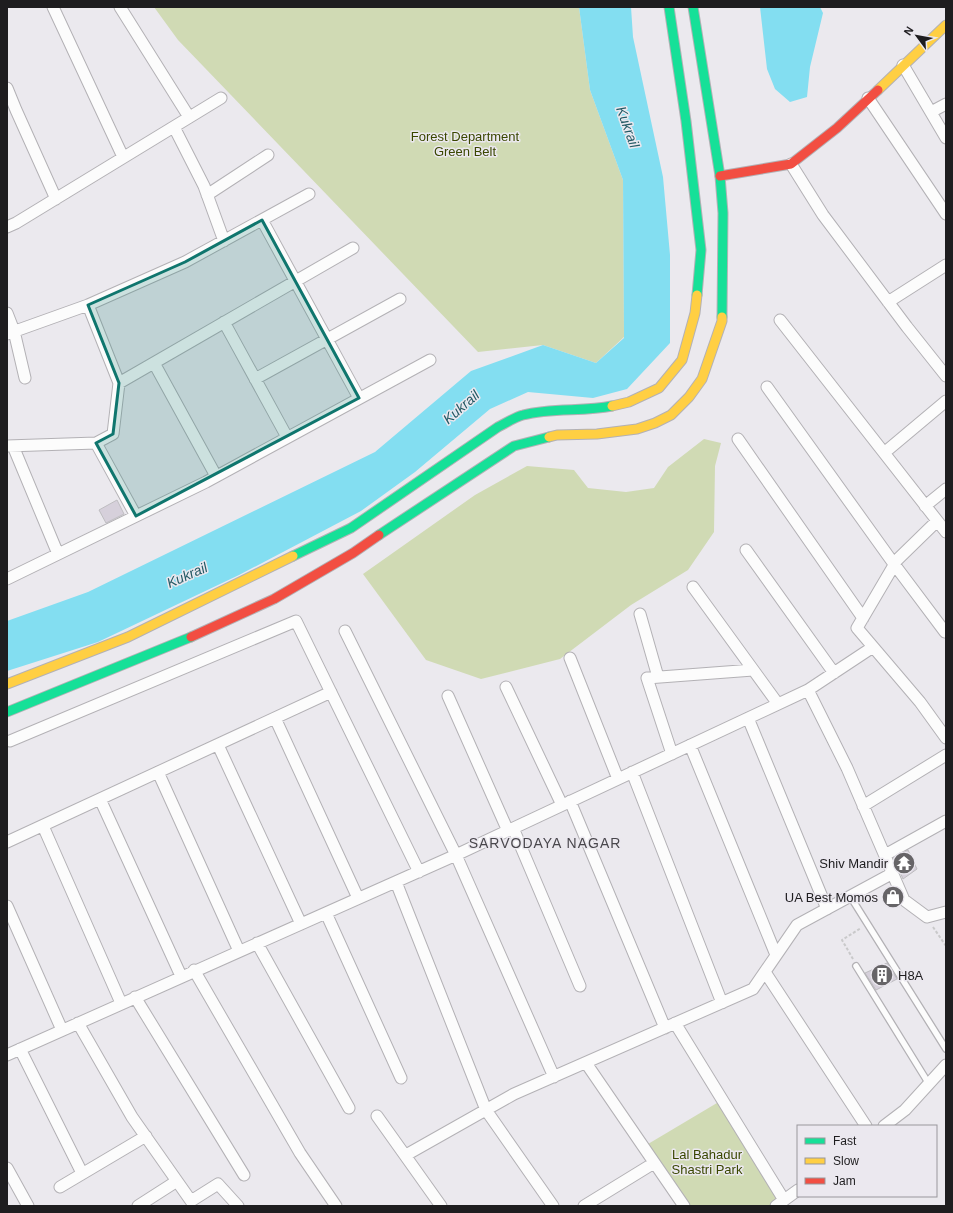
<svg xmlns="http://www.w3.org/2000/svg" width="953" height="1213" viewBox="0 0 953 1213" font-family="Arial,sans-serif">
<style>
.green{fill:#d0dab4}
.water{fill:#83def1}
.building{fill:#d6d0db;stroke:#bebdc0}
.lines{fill:none;stroke-linecap:round;stroke-linejoin:round}
.lane-casing{stroke:#b3b1b5;stroke-width:8}
.street-casing{stroke:#b3b1b5;stroke-width:13}
.fast-casing{stroke:#b3b1b5;stroke-width:11}
.slow-casing{stroke:#b3b1b5;stroke-width:11}
.jam-casing{stroke:#b3b1b5;stroke-width:11}
.path{stroke:#c9c9ca;stroke-width:2;stroke-dasharray:3 2;stroke-linecap:butt}
.lane{stroke:#fcfcfc;stroke-width:5.5}
.street{stroke:#fcfcfc;stroke-width:11}
.fast{stroke:#16e098;stroke-width:9}
.slow{stroke:#ffcf43;stroke-width:9}
.jam{stroke:#f24e42;stroke-width:9}
.marked{fill:#0f766e;fill-opacity:0.2;stroke:#0f766e;stroke-width:3;stroke-linejoin:round}
.labels{text-anchor:middle;stroke-width:3;stroke-linejoin:round;paint-order:stroke}
.park-label{font-size:13px;fill:#3a4700;stroke:#ebe8ef}
.poi-label{font-size:13px;fill:#1e1d1f;stroke:#ebe8ef;text-anchor:end}
.water-label{font-size:14px;font-style:italic;fill:#245a65;stroke:#ebe8ef}
.neighbourhood-label{font-size:14px;letter-spacing:1px;fill:#49474c;stroke:#ebe8ef}
</style>
<rect width="100%" height="100%" fill="#ebe9ee"/>
<path class="green" d="M154,7H579L590,90L623,180L624,337L596,363L543,345L478,352L178,40Z
M704,439L721,443L715,466L714,532L688,570L631,605L560,659L481,679L426,660L363,574L475,495L527,466L574,470L588,488L626,492L654,488L668,467Z
M722,1100L784,1200L776,1206H684L643,1147Z"/>
<path class="water" d="M579,7H631L633,37L663,177L670,255V343L627,389L593,398L528,392L490,409L415,472L361,511L239,575L98,642L7,671V621L88,592L375,452L471,371L543,345L596,363L624,338L623,180L590,90Z
M760,7H820L823,13L810,67L807,97L790,102L775,89L767,69Z"/>
<path class="building" d="M117,500L124,514L106,523L99,510Z
M908,850L917,869L903,879L894,858Z
M887,963L897,979L876,990L865,973Z"/>
<g class="lines">
<g class="lane-casing">
<path id="lane" d="M850,896L946,1049
M856,966L929,1084"/>
</g>
<g class="street-casing">
<path id="street" d="M53,7L123,157
M120,7L189,117
M903,65L946,138
M7,88L16,110L56,199
M868,98L946,214
M931,112L946,104
M174,127L204,186L224,241
M791,164L823,215L907,327L946,376
M207,195L268,155
M262,220L359,398
M7,227L16,223L221,98
M888,302L946,265
M7,313L14,331L25,378
M780,320L946,532
M224,322L287,437
M7,334L88,305L185,262L309,194
M154,363L216,476
M255,379L400,299
M119,383L353,248
M767,387L894,564L945,632L946,631
M738,439L863,618
M96,443L136,516
M7,446L96,443L113,434L119,383L88,305
M13,446L58,554
M884,453L946,401
M925,506L946,489
M937,521L897,560L857,628L920,702L946,738
M746,550L834,673
M7,579L206,482L430,360
M693,587L778,704
M640,614L658,677
M345,631L456,855L554,1077
M570,658L618,779
M506,687L562,805
M808,690L847,768L904,900L927,917L946,912
M448,696L508,831
M275,718L358,898
M748,718L827,909
M10,741L296,621L419,872
M218,745L301,924
M690,745L776,955
M672,754L647,678L753,670
M158,772L239,951
M632,772L722,1003
M100,799L181,976
M570,801L665,1028
M863,806L946,755
M43,826L121,1003
M513,828L580,986
M7,842L331,692
M885,855L946,821
M396,882L486,1110L553,1206
M7,906L62,1030
M326,913L401,1078
M257,943L349,1108
M194,970L300,1153L336,1206
M765,972L866,1126
M135,997L244,1175
M78,1023L132,1117L191,1201L218,1184L238,1206
M675,1023L784,1200
M20,1049L82,1173
M7,1055L456,855L808,690L873,647
M586,1063L684,1206
M377,1116L441,1206
M884,1126L905,1110L946,1065
M406,1155L514,1094L753,989L797,925L893,873
M7,1168L28,1206
M60,1187L146,1136
M138,1206L177,1181
M584,1206L654,1163
M776,1206L798,1190"/>
</g>
<g class="fast-casing">
<path id="fast" d="M669,7L686,121L701,250L697,295
M693,7L720,176L723,213L722,317
M379,535L514,446L549,437
M293,556L351,528L498,427C506,423 515,417 523,415C552,407 583,412 612,406
M7,712L191,637"/>
</g>
<g class="slow-casing">
<path id="slow" d="M878,90L946,25
M612,406L629,402L659,388L682,360L695,313L697,295
M549,437L557,435L597,434L637,429L655,423L671,415L689,397L702,379L722,321V317
M7,684L128,637L293,556"/>
</g>
<g class="jam-casing">
<path id="jam" d="M720,176L791,164L837,128L878,90
M191,637L274,599L353,553L379,535"/>
</g>
<path class="path" d="M933,927L946,946
M853,959L842,940L861,928"/>
<use href="#lane" class="lane"/>
<use href="#street" class="street"/>
<use href="#fast" class="fast"/>
<use href="#slow" class="slow"/>
<use href="#jam" class="jam"/>
</g>
<path class="marked" d="M262,220L359,398L136,516L96,443L113,434L119,383L88,305L185,262Z"/>
<defs>
<g id="temple-disc" transform="scale(1.15)"><circle r="9.5" fill="#666467" stroke="#ebe8ef"/><path d="M0-6L5-2H3V0L6.5 2.5H4V6H1.5V3h-3V6H-4V2.5H-6.5L-3 0V-2H-5Z" fill="#fff"/></g>
<g id="shop-disc" transform="scale(1.15)"><circle r="9.5" fill="#666467" stroke="#ebe8ef"/><path d="M-5-2.5h2.3a2.7 3.5 0 0 1 5.4 0H5L5.5 6h-11ZM-1.5-2.5h3a1.5 2.3 0 0 0-3 0Z" fill="#fff"/></g>
<g id="building-disc" transform="scale(1.15)"><circle r="9.5" fill="#666467" stroke="#ebe8ef"/><path d="M-4-6H4V6H1V3H-1V6H-4ZM-2.5-4.3h1.7v1.8h-1.7ZM.8-4.3h1.7v1.8H.8ZM-2.5-1h1.7V.8h-1.7ZM.8-1h1.7V.8H.8Z" fill="#fff"/></g>
</defs>
<g fill-rule="evenodd">
<use href="#temple-disc" x="904" y="863"/>
<use href="#shop-disc" x="893" y="897"/>
<use href="#building-disc" x="882" y="975"/>
</g>
<g class="labels">
<g class="park-label">
<text x="465" y="141">Forest Department<tspan x="465" dy="15">Green Belt</tspan></text>
<text x="707" y="1159">Lal Bahadur<tspan x="707" dy="15">Shastri Park</tspan></text>
</g>
<g class="poi-label">
<text x="888" y="868">Shiv Mandir</text>
<text x="878" y="902">UA Best Momos</text>
<text x="898" y="980" text-anchor="start">H8A</text>
</g>
<g class="water-label">
<text transform="translate(628 127) rotate(70)" y="5">Kukrail</text>
<text transform="translate(461 407) rotate(-41)" y="5">Kukrail</text>
<text transform="translate(187 575) rotate(-24)" y="5">Kukrail</text>
</g>
<g class="neighbourhood-label">
<text x="545" y="848">SARVODAYA NAGAR</text>
</g>
</g>
<rect width="953" height="1213" fill="none" stroke="#1e1d1f" stroke-width="16"/>
<rect x="797" y="1125" width="140" height="72" fill="#ebe8ef" stroke="#99979c"/>
<rect x="805" y="1138" width="20" height="6" fill="#16e098" stroke="#99979c"/>
<text x="833" y="1145" font-size="12" fill="#1e1d1f">Fast</text>
<rect x="805" y="1158" width="20" height="6" fill="#ffcf43" stroke="#99979c"/>
<text x="833" y="1165" font-size="12" fill="#1e1d1f">Slow</text>
<rect x="805" y="1178" width="20" height="6" fill="#f24e42" stroke="#99979c"/>
<text x="833" y="1185" font-size="12" fill="#1e1d1f">Jam</text>
<g transform="translate(917 36) rotate(302)" stroke="#ebe8ef" stroke-width="3" paint-order="stroke">
<path d="M0-3L7 15L0 10L-7 15Z" fill="#1e1d1f"/>
<text y="-6" font-size="11" font-weight="bold" text-anchor="middle" fill="#1e1d1f">N</text>
</g>
</svg>
